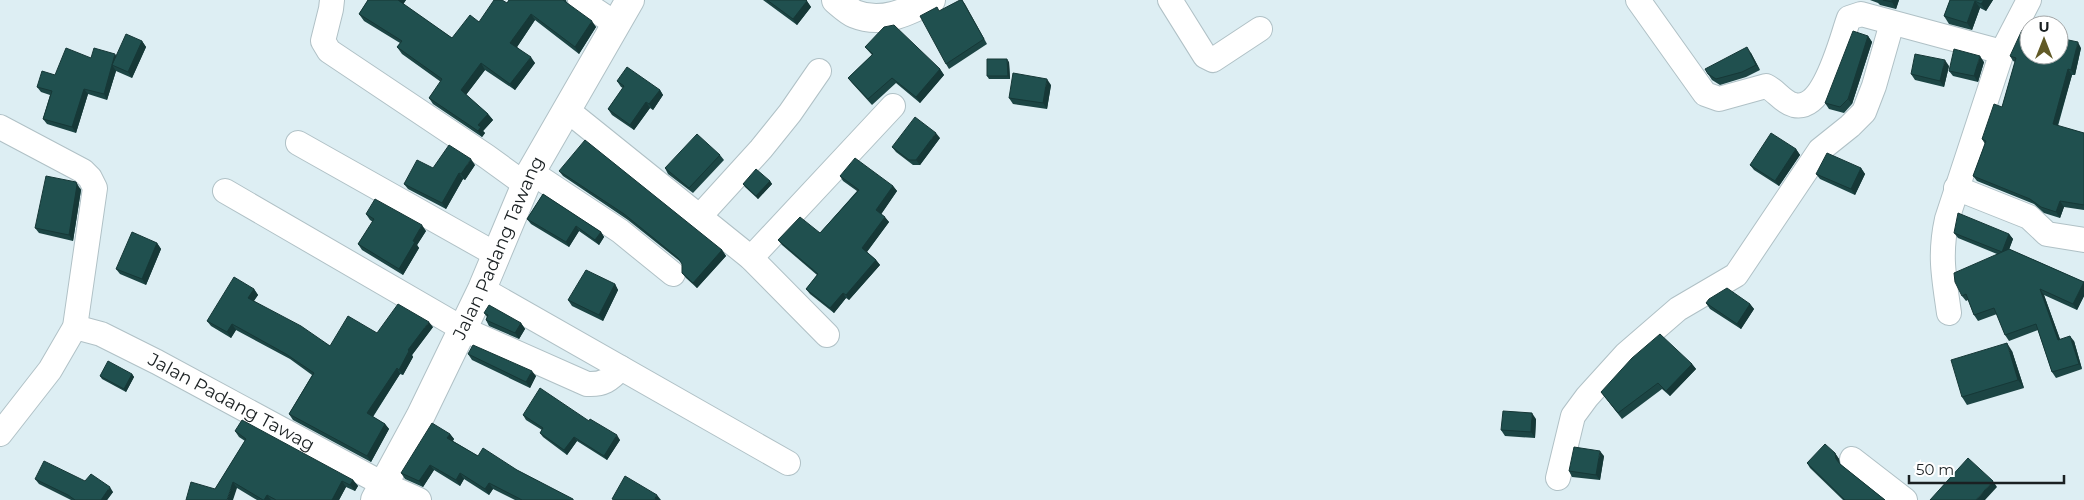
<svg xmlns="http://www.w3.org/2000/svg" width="2084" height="500" viewBox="0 0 2084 500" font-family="Montserrat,sans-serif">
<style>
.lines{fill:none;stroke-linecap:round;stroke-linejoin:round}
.minor-casing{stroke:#b0c1c6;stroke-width:26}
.tertiary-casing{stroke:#b0c1c6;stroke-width:30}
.minor{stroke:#fff;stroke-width:24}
.tertiary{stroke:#fff;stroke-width:28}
.wall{fill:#1c4544}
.shaded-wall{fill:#163837}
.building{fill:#20504f;stroke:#163837}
.labels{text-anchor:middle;stroke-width:5;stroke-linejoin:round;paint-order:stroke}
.street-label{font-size:18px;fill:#1a2022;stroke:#fff}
</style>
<rect width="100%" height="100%" fill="#ddeef3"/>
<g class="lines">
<g class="minor-casing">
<g id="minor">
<path d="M332,0L331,9L323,41L329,51L486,156L526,185"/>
<path d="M580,0L616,24"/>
<path d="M1170,0L1205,56L1213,60L1260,29"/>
<path d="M1638,0L1705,94L1719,99L1766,86C1777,91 1782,102 1794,105C1825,112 1841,39 1849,18L1861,14L2002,52"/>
<path d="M567,110L751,258L827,335"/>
<path d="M0,127L83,171L90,178L95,188L75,327L50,370L0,434"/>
<path d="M298,143L497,255"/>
<path d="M531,172L620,231L673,274"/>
<path d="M1956,188L2029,217L2047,234L2084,240"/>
<path d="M225,191L463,329L587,384C603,385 610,380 621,368"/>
<path d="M700,216L761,149L790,113L819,71"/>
<path d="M751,258L893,106"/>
<path d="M482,289L788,463"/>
<path d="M1949,313C1944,277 1939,255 1947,219L2002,52L2029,0"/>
<path id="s1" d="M75,327L101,334L157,362L383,484L419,500"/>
<path d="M1852,459L1905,500"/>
<path d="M1558,478L1573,416L1587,397L1626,354L1678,309L1736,275L1820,150L1850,126L1864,112L1874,86L1892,23"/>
</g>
</g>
<g class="tertiary-casing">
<g id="tertiary">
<path d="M836,0C842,5 848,11 855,14C882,25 907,12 931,0"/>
<path id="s2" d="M375,500L420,417L482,289L531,172L630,0"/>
</g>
</g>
<use href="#minor" class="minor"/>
<use href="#tertiary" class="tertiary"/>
</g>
<path class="wall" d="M368,0H406L403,4L452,38L479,22L507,3L509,0H566L567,3L596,27L579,54L535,20L517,47L535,63L515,90L485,70L466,95L488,114L493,120L483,131L485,133L482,137L433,104L429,98L441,82L402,54L397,47L400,43L364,21L359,14Z
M763,0H806L811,7L797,25Z
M962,0L987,44L949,69L946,64L940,11Z
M1870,0H1899L1896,9L1880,5L1878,3Z
M1950,0H1993L1986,11L1980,8L1972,30L1949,24L1944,16Z
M1868,36L1872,42L1852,104L1844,113L1829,109L1825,103Z
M142,41L146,47L132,78L116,71L107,100L88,94L76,133L47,124L43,119L50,95L41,92L37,87L55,75L91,58L116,56Z
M865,47L940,69L944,75L920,103L896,83L872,105L852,83L848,78L872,55Z
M2081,48L2075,75H2072L2058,126L2084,133V210L2064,207L2060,218L2044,213L2034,204L1977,181L1973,176L1985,144L1982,139L2002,107L2015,62L2013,61L2010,56Z
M1751,53L1760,70L1746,77L1720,85L1712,80L1708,74Z
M1009,62L1010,79H989L987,76Z
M1984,62L1978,82L1953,76L1949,71Z
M1949,66L1944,87L1915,80L1911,74Z
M617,81L660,90L663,95L653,110L650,108L634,130L612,115L608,109L623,88L621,87Z
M1051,85L1047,109L1013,104L1009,98Z
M940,138L920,165H913L896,152L892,147Z
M1796,149L1800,155L1779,186L1754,170L1750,165Z
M720,155L724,160L693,193L668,174L665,168Z
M475,165L465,180L463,179L446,209L408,189L404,184L433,168Z
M1861,168L1865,174L1855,195L1820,179L1816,174Z
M559,171L722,250L726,256L697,288L686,278L682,273V263L628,220L563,176Z
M840,176L893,186L897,191L881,214L889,222L867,252L876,260L880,265L849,300L846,298L834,313L810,294L806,289L817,275L782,245L778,240L820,233L857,191L843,181Z
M770,181L772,184L758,199L745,187L743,184Z
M80,188L81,190L73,241L39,233L35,228Z
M543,194L601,232L604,237L599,245L579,231L569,247L531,224L527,219Z
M366,214L426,231L417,245L419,248L403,275L362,250L358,244L373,222L370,220Z
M1954,233L2009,234L2013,239L2009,249L2084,282V296L2077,310L2044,295L2060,339L2074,341L2082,369L2056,378L2052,372L2038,330L2009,341L2005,335L1997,314L1978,321L1974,315L1968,300L1966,301L1962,296L1997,254L1958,238Z
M157,243L161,249L146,285L120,274L116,269Z
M615,284L618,290L603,321L572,306L568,300Z
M254,289L258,295L254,301L330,346L377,333L433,327L412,355L413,357L403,375L400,374L373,417L385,424L389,429L371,462L293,420L289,414L312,375L290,359L236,330L231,338L211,326L207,321Z
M1706,303L1750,304L1754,309L1741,329L1710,309Z
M484,313L521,323L525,329L519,339L489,326L486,320L487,317Z
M2012,351L2024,388L1967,405L1962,397Z
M468,354L536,376L530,388L472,360Z
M1692,364L1696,369L1670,396L1662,389L1622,419L1601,392Z
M132,374L134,377L126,392L102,379L100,376Z
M523,415L589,421L620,440L607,460L577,441L567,455L543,437L540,433L542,430L526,420Z
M1536,419L1535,438L1505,436L1501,430Z
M235,431L353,480L358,486L355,491L346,487L339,500H257L237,488L215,489L245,441L239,437Z
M450,434L454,439L453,441L478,456L517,470L574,500H515L493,489L489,495L464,479L460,486L434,470L423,487L405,479L401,473Z
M1835,453L1839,459L1840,464L1885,500H1843L1810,468L1807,463Z
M1604,456L1600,480L1572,477L1569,471Z
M35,479L85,481L113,492L107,500H71L39,484Z"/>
<path class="shaded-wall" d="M398,0H406L402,6Z
M962,0L965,4L987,44L984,39Z
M1892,0H1899L1896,9L1892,2Z
M1984,0H1993L1986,11L1981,4Z
M807,1L811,7L797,25L793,19Z
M1975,1L1980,8L1972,30L1967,23Z
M531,14L535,20L515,50L510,43Z
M592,21L596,27L579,54L575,47Z
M1868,36L1872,42L1852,104L1848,99Z
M142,41L146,47L132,78L128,72Z
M2078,42L2081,48L2075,75L2071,70Z
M1747,47L1751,53L1760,70L1756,65Z
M115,54L119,60L112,65L116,71L107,100L104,94Z
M1980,56L1984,62L1978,82L1974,76Z
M531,57L535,63L515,90L510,84Z
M1007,59L1009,62L1010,79L1008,76Z
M1945,60L1949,66L1944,87L1940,81Z
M481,63L485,70L465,96L461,90Z
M940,69L944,75L920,103L916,97Z
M2068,69L2072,75L2056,130L2053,124Z
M1047,79L1051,85L1047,109L1043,103Z
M84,89L88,94L76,133L72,127Z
M660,90L663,95L653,110L649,104Z
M646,102L650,108L634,130L630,125Z
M488,114L493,120L483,131L485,133L482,137L478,131V125Z
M936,133L940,138L920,165L916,160Z
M1796,149L1800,155L1779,186L1775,181Z
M471,159L475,165L465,180L461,174Z
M1861,168L1865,174L1855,195L1851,189Z
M459,173L463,179L446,209L442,203Z
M770,181L772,184L758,199L756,196Z
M76,182L81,190L73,241L69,235Z
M893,186L897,191L880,216L876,210Z
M2060,201L2064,207L2060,218L2056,212Z
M885,217L889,222L866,253L862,248Z
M422,225L426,231L417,245L419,248L403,275L399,269L413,241Z
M576,226L579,231L569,247L566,242Z
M601,232L604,237L599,245L595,240Z
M2009,234L2013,239L2006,258L2002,252Z
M157,243L161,249L146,285L142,279Z
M722,250L726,256L697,288L693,283Z
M876,260L880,265L849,300L846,295Z
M2084,282V296L2077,310L2073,304Z
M615,284L618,290L603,321L599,315Z
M254,289L258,295L252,303L248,298Z
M2040,289L2044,295L2062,345L2058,340Z
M843,293L846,298L834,313L830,308Z
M1750,304L1754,309L1741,329L1737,324Z
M429,322L433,327L412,355L413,357L403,375L399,370L408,350Z
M521,323L525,329L519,339L515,333Z
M232,324L236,330L231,338L227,332Z
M2070,336L2074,341L2082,369L2079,364Z
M2007,343L2012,351L2024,388L2018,380Z
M1692,364L1696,369L1670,396L1666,391Z
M397,368L400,374L371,419L367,413Z
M532,371L536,376L530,388L526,382Z
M132,374L134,377L126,392L124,389Z
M1532,413L1536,419L1535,438L1531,432Z
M385,424L389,429L371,462L367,456Z
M450,434L454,439L451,443L447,438Z
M617,435L620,440L607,460L604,456Z
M574,437L577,441L567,455L564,450Z
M1600,451L1604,456L1600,480L1596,475Z
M1835,453L1839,459L1840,465L1836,459Z
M430,465L434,470L423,487L419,481Z
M460,473L464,479L460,486L456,480Z
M353,480L358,486L355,491L350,485Z
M342,481L346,487L339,500H332Z
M1993,481L1997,487L1985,500H1976Z
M233,482L237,488L233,500H227Z
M489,483L493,489L489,495L485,489Z
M110,487L113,492L107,500H101Z
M267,495L271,500H264Z
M657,495L661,500H654Z"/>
<path class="building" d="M368,0H398L452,38L470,15L479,22L494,0H502L507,3L509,0H563L592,21L575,47L531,14L510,43L531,57L510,84L481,63L461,90L488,114L478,125L481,127L478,131L429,98L442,79L397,47L402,41L359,14Z
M767,0H806L807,1L793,19Z
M960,0H962L984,39L946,64L920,16L937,7L939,11Z
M1883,0H1892V2Z
M1950,0H1984L1981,4L1975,1L1967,23L1944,16Z
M894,25L940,69L916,97L892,78L868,99L848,78L873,54L865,47L884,27Z
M2022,30L2029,32V55H2059V38L2078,42L2071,70L2068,69L2053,124L2084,133V205L2060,201L2056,212L2041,207L2030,199L1973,176L1986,141L1982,139L1994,104L2002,107L2016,58L2010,56Z
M1853,31L1868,36L1848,99L1840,107L1825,103Z
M126,34L142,41L128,72L112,65Z
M1747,47L1756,65L1742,72L1716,79L1708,74L1705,69Z
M66,48L91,58L94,48L115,54L104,94L84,89L72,127L43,119L52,91L37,87L42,71L55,75Z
M1954,49L1980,56L1974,76L1949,71Z
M1915,54L1945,60L1940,81L1911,74Z
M987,59H1007L1008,76H987Z
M627,67L660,90L649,104L646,102L630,125L608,109L624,86L617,81Z
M1013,73L1047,79L1043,103L1009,98Z
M915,117L936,133L916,160H909L892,147Z
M1771,133L1796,149L1775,181L1750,165Z
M697,134L720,155L689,188L665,168Z
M585,140L722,250L693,283L682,273V264L678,258L624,214L559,171Z
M449,145L471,159L461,174L459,173L442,203L404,184L417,160L433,168Z
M1827,153L1861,168L1851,189L1816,174Z
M855,158L893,186L876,210L885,217L862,248L876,260L846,295L843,293L830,308L806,289L818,274L778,240L800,217L820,233L859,190L840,176Z
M756,169L770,181L756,196L743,184Z
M46,176L76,182L77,185L69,235L35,228Z
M543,194L601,232L595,240L576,226L566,242L527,219Z
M375,199L422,225L413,241L415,242L399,269L358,244L374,219L366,214Z
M1958,213L2009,234L2002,252L1954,233Z
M132,232L157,243L142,279L116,269Z
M2009,249L2084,282L2073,304L2040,289L2058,340L2070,336L2079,364L2052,372L2036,324L2005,335L1994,308L1974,315L1966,294L1962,296L1955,282L1954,273Z
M586,270L615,284L599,315L568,300Z
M234,277L254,289L248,298L301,326L330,346L348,316L377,333L398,304L429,322L408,350L409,351L399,370L397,368L367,413L385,424L367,456L289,414L314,373L286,354L232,324L227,332L207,321Z
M1727,288L1750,304L1737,324L1706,303L1709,299Z
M489,305L521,323L515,333L486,320L488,315L484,313Z
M1660,334L1692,364L1666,391L1658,383L1618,413L1601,392L1632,358Z
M2007,343L2018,380L1962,397L1951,360Z
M473,345L532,371L526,382L468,354Z
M108,361L132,374L124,389L100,376Z
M540,388L589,421L590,419L617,435L604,456L574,437L564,450L540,433L543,428L523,415Z
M1503,411L1532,413L1531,432L1501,430Z
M242,420L353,480L350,485L342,481L332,500H276L267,495L264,500H263L233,482L227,500H186L191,482L215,489L246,439L235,431Z
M432,423L450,434L447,438L478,456L483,448L517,470L573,499V500H522L489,483L485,489L460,473L456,480L430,465L419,481L401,473Z
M1825,444L1835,453L1836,459L1840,464L1885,500H1845L1807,463Z
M1574,447L1600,451L1596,475L1569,471Z
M1968,458L1993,481L1976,500H1930Z
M44,461L85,481L91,474L110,487L101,500H75L68,495L35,479Z
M625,476L657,495L654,500H614L612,499Z"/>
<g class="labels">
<g class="street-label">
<text dy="6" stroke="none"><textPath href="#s2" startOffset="281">Jalan Padang Tawang</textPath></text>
<text dy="6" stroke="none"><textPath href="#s1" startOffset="174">Jalan Padang Tawag</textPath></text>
</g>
</g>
<g transform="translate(2044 40)"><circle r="24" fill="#ffffff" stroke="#a3a6a7"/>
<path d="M0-4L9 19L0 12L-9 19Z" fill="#615a27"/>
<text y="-8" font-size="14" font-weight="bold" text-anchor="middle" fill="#1a2022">U</text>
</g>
<path d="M1909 475v8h155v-8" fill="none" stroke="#1a2022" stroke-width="2.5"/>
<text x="1916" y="475" font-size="15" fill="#1a2022" stroke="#ffffff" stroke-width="4" paint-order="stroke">50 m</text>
</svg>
